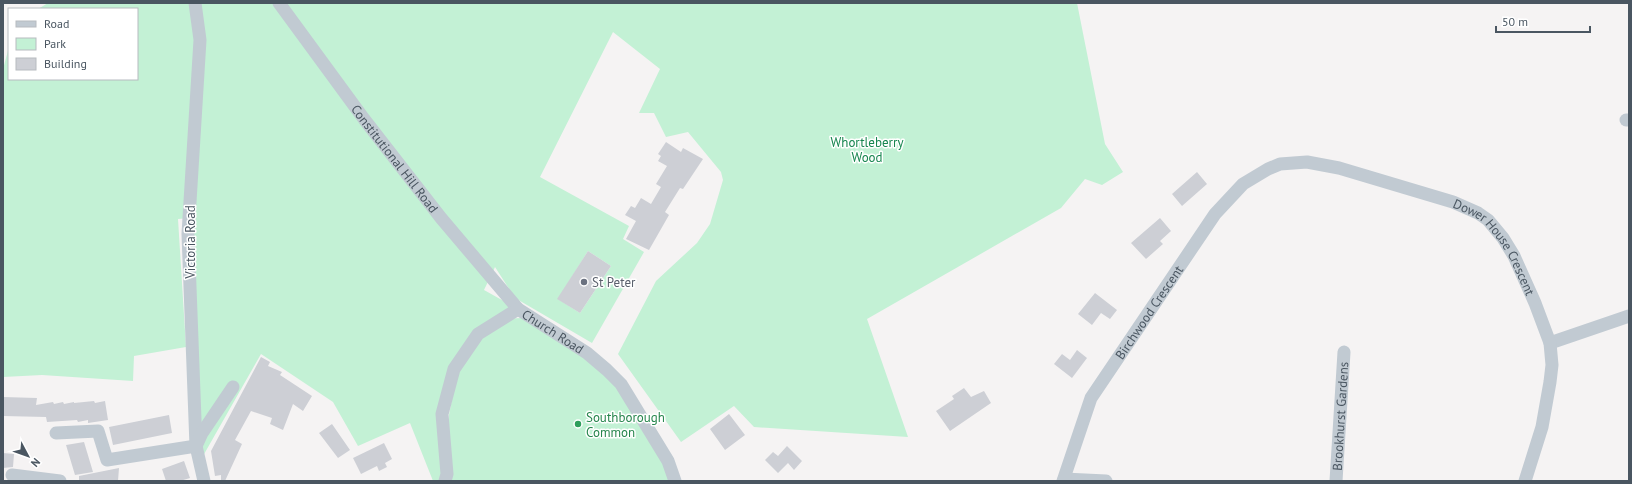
<svg xmlns="http://www.w3.org/2000/svg" width="1632" height="484" viewBox="0 0 1632 484" font-family="'PT Sans',sans-serif">
<style>
.green{fill:#c3f1d5;fill-rule:evenodd}
.building{fill:#cdcfd5}
.lines{fill:none;stroke-linecap:round;stroke-linejoin:round}
.street{stroke:#c1cad2;stroke-width:13}
.worship-dot{fill:#6b7280;stroke:#fff;stroke-width:1.5}
.leisure-dot{fill:#2e9e5b;stroke:#fff;stroke-width:1.5}
.labels{text-anchor:middle;stroke-width:3;stroke-linejoin:round;paint-order:stroke}
.park-label{font-size:13px;fill:#17864f;stroke:#fff}
.street-label{font-size:13px;fill:#4a5661;stroke:#fff}
.worship-label{font-size:13px;fill:#5b616d;stroke:#fff;text-anchor:start}
.leisure-label{font-size:13px;fill:#27864d;stroke:#fff;text-anchor:start}
</style>
<rect width="100%" height="100%" fill="#f5f3f3"/>
<path class="green" d="M48,3H1077L1105,144L1123,172L1102,185L1085,179L1061,208L867,319L908,437L754,427L734,406L681,442L618,354L656,281L697,243L710,224L723,180L721,172L688,132L666,137L654,113H639L660,69L613,32L540,177L629,226L623,239L644,252L592,343L515,298L495,267L484,290L518,309L478,334L454,369L442,416L445,481H433L410,423L358,446L333,402L261,354L199,463L191,218L178,219L186,347L134,356L133,381L42,375L3,377V69L9,47V79H137V9H38ZM588,251L611,266L580,313L558,299Z
M521,318L579,352L612,379L660,456L670,481H448L449,415L457,372L486,331L505,319Z"/>
<path class="building" d="M666,142L681,152L683,148L703,159L683,189L680,188L665,212L669,215L649,250L626,239L636,221L625,215L631,206L635,208L641,198L651,204L661,187L656,184L667,166L658,161L661,156L658,154Z
M1197,172L1207,184L1182,206L1172,194Z
M1160,218L1171,231L1160,241L1163,244L1146,259L1131,243Z
M588,251L611,266L580,313L557,299Z
M1095,293L1117,310L1110,319L1101,313L1092,325L1078,314Z
M1077,350L1087,358L1072,378L1054,364L1062,354L1070,360Z
M261,357L270,362L268,366L282,372L280,375L312,396L303,411L293,404L283,430L270,424L272,418L251,411L235,440L242,444L225,481H221V475L215,476L211,451Z
M964,388L971,397L984,391L991,403L950,431L936,411L954,399L952,396Z
M3,397L37,398L36,405L53,402L54,404L63,402L64,404L74,402V403L94,401L95,403L105,401L108,420L88,423V420L78,422L77,420L47,422L46,417L3,416Z
M729,414L745,435L725,450L710,429Z
M169,415L172,433L113,445L109,427Z
M332,424L350,450L338,458L319,433Z
M84,442L93,472L75,475L66,445Z
M384,443L392,459L385,463L387,467L379,471L377,466L361,474L353,458Z
M787,446L802,461L794,470L788,463L778,473L765,460L773,452L778,456Z
M3,453L14,454L13,467L3,468Z
M184,461L190,478L180,481H166L162,469Z
M119,468L118,481H79V476Z"/>
<g class="lines">
<g class="street">
<path d="M195,3L200,40L188,234L196,446L204,481"/>
<path id="s1" d="M279,3L364,119L441,218L518,309L587,353L607,370L621,384L668,461L675,481"/>
<path d="M1626,120H1629"/>
<path d="M1550,343L1629,316"/>
<path d="M56,433L98,431L107,460L196,446L202,433L233,387"/>
<path d="M12,475L60,481"/>
<path d="M1064,479L1106,481"/>
<path d="M445,481L447,474L442,414L454,369L478,334L518,309"/>
<path id="s2" d="M1063,481L1091,398L1215,214L1243,184L1268,169L1280,164L1307,162L1339,168L1453,202L1478,213L1488,220L1503,238L1514,256L1535,303L1550,343L1552,365L1550,382L1542,427L1525,481"/>
<path id="s3" d="M1336,481L1344,352"/>
</g>
</g>
<circle class="worship-dot" cx="584" cy="282" r="4"/>
<circle class="leisure-dot" cx="578" cy="424" r="4"/>
<g class="labels">
<g class="park-label">
<text x="867" y="147">Whortleberry<tspan x="867" dy="15">Wood</tspan></text>
</g>
<g class="street-label">
<text dy="5" stroke="none"><textPath href="#s1" startOffset="194">Constitutional Hill Road</textPath></text>
<text transform="translate(190 242) rotate(-90)" y="5">Victoria Road</text>
<text dy="5" stroke="none"><textPath href="#s2" startOffset="635">Dower House Crescent</textPath></text>
<text dy="5" stroke="none"><textPath href="#s2" startOffset="191">Birchwood Crescent</textPath></text>
<text dy="5" stroke="none"><textPath href="#s1" startOffset="430">Church Road</textPath></text>
<text dy="5" stroke="none"><textPath href="#s3" startOffset="65">Brookhurst Gardens</textPath></text>
</g>
<g class="worship-label">
<text x="592" y="287">St Peter</text>
</g>
<g class="leisure-label">
<text x="586" y="422">Southborough<tspan x="586" dy="15">Common</tspan></text>
</g>
</g>
<rect width="1632" height="484" fill="none" stroke="#4a5661" stroke-width="8"/>
<rect x="8" y="8" width="130" height="72" fill="#ffffff" stroke="#b7bbc0"/>
<rect x="16" y="21" width="20" height="6" fill="#c1cad2" stroke="#b7bbc0"/>
<text x="44" y="28" font-size="12" fill="#4a5661">Road</text>
<rect x="16" y="38" width="20" height="12" fill="#c3f1d5" stroke="#b7bbc0"/>
<text x="44" y="48" font-size="12" fill="#4a5661">Park</text>
<rect x="16" y="58" width="20" height="12" fill="#cdcfd5" stroke="#b7bbc0"/>
<text x="44" y="68" font-size="12" fill="#4a5661">Building</text>
<g transform="translate(28 456) rotate(131)" stroke="#ffffff" stroke-width="3" paint-order="stroke">
<path d="M0-3L7 15L0 10L-7 15Z" fill="#4a5661"/>
<text y="-6" font-size="11" font-weight="bold" text-anchor="middle" fill="#4a5661">N</text>
</g>
<path d="M1496 26v6h94v-6" fill="none" stroke="#4a5661" stroke-width="2"/>
<text x="1502" y="26" font-size="12" fill="#4a5661" stroke="#ffffff" stroke-width="3" paint-order="stroke">50 m</text>
</svg>
